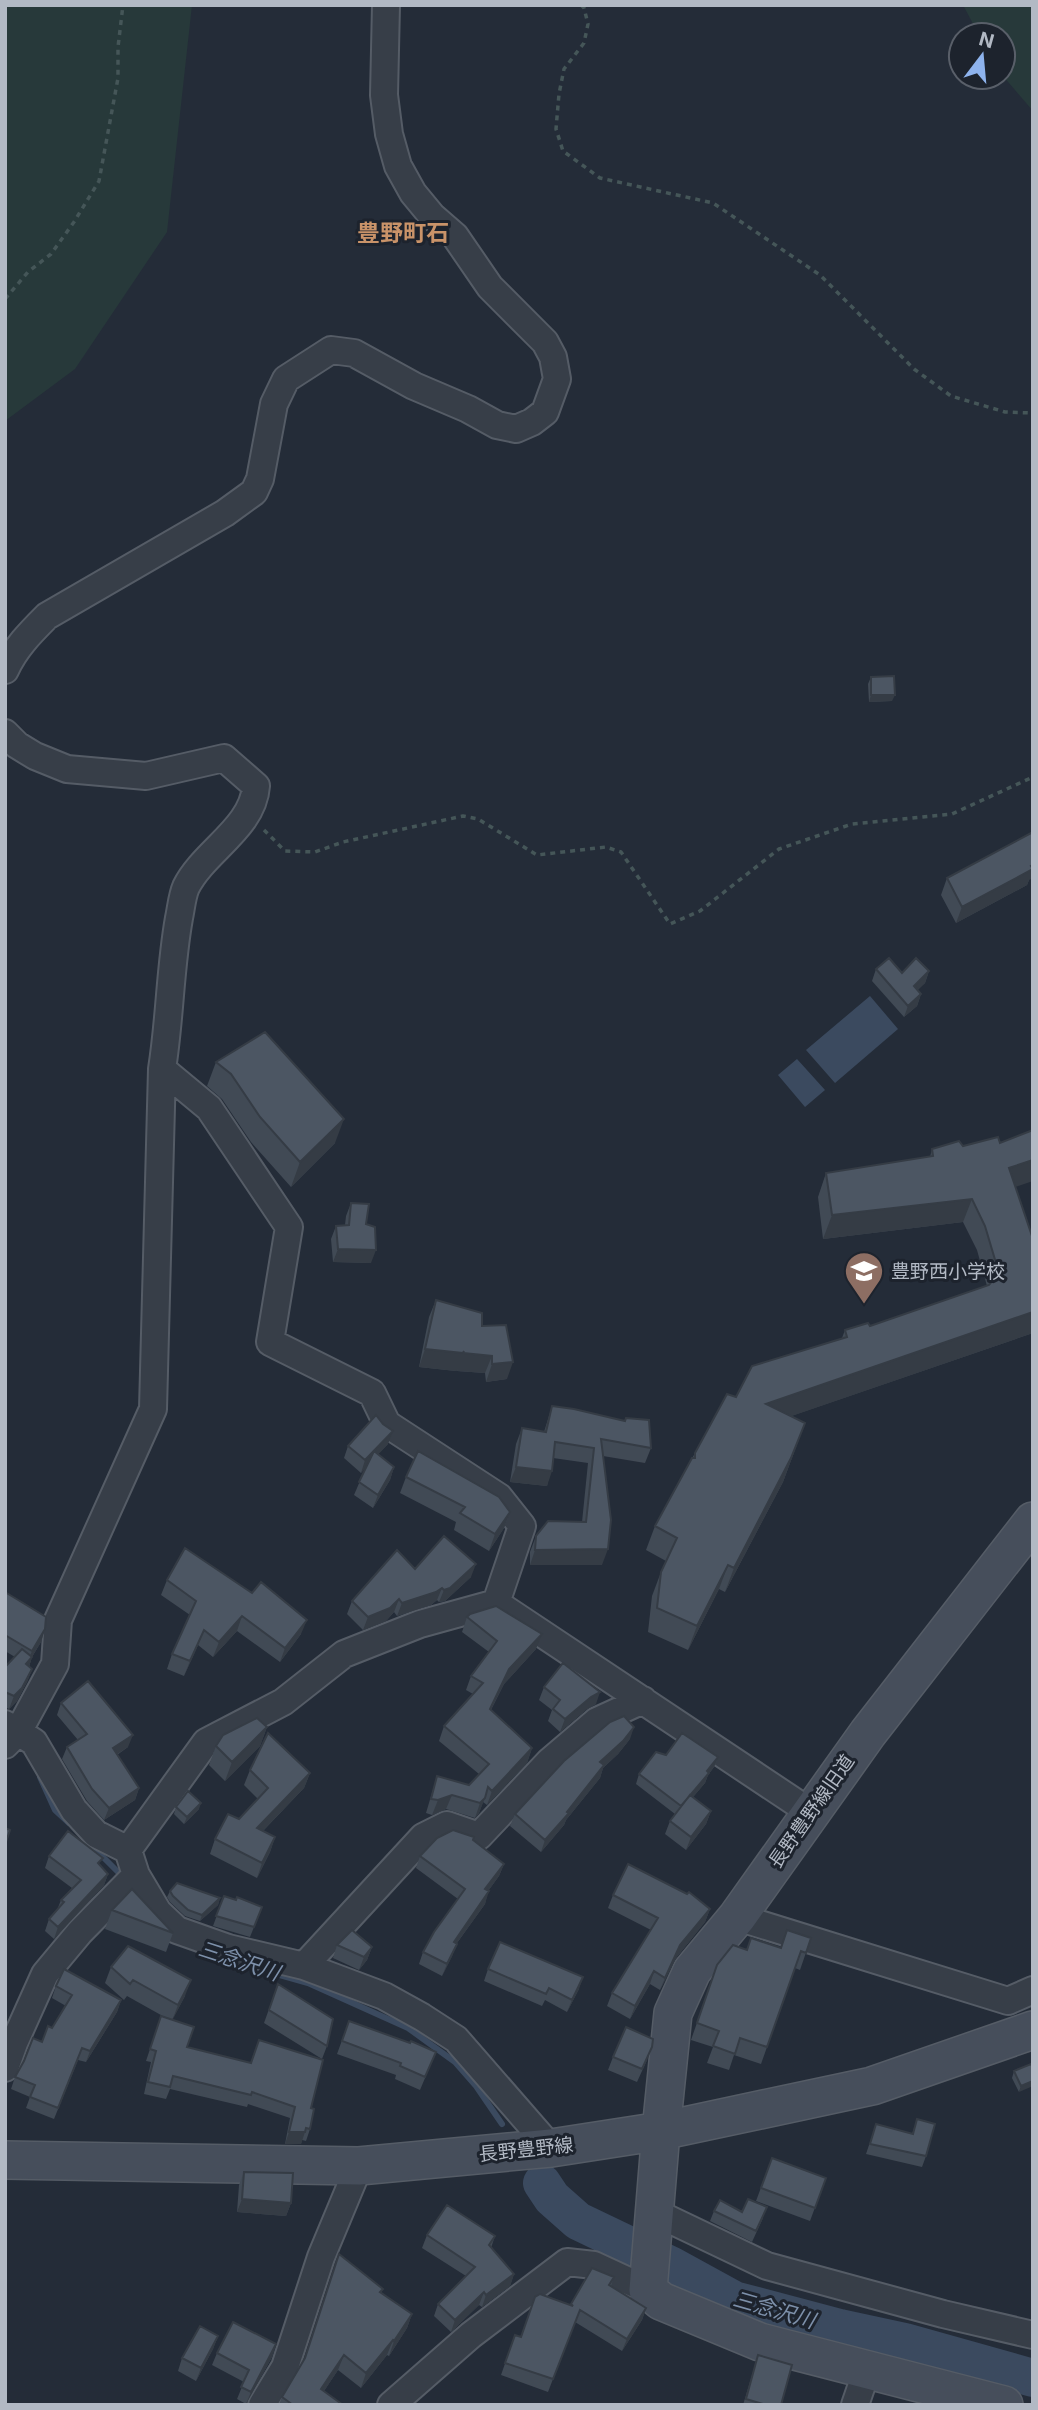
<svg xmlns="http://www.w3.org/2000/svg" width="1038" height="2410" viewBox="0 0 1038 2410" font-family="Inter,'Noto Sans JP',sans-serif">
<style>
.green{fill:#27393a}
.water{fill:#3b4a5f}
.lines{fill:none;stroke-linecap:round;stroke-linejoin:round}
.stream{stroke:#3b4a5f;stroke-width:6}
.river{stroke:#3b4a5f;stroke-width:38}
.street-casing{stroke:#555c66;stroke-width:30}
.secondary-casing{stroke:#555c66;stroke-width:40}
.path{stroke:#455658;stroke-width:3.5;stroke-dasharray:5 5;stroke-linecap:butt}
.street{stroke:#373e48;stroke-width:26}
.secondary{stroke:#464e5b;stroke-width:37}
.wall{fill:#414a55}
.shaded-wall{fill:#353c45}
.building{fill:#4c5663;stroke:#353c45;stroke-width:2}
.labels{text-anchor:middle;stroke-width:6;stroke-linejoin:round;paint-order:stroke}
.poi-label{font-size:19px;fill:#b2b9c4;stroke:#1d232d;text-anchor:start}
.street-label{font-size:19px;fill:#b2b9c4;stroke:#1d232d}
.water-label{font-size:21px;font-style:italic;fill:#7d90aa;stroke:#1d232d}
.quarter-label{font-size:23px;font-weight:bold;fill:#c99369;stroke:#1d232d}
</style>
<rect width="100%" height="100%" fill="#242c38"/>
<path class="green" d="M5,5H192L167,232L75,369L5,421Z
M963,5H1033V111L1003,76V35H979Z"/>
<path class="water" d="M870,996L898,1029L835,1083L806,1050Z
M797,1059L825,1090L805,1107L778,1075Z"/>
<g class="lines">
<path class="stream" d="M40,1777L55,1810L69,1823
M89,1843L123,1877
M255,1968L308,1983L408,2028L455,2062L476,2086L502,2124"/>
<path class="river" d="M542,2183L552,2198L578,2221L672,2266L734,2300L840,2328L905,2342L1033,2378"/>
<g class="street-casing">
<path id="street" d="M5,670C15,648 30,633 47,616L225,513L254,492L260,479L274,404L286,379L331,350L354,353L414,386L468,409L497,425L516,429L532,422L545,412L557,379L553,357L545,342L490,287L455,236L432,216L413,193L398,166L389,134L384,95L386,5
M5,733L17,745L35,756L67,769L146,776L224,758L256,786C253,828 204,851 186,887C182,896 181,909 179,918C170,968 170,1019 162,1069L153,1409L58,1620L55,1664L18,1732L5,1745
M162,1069L209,1108L289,1227L270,1342L372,1393L387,1424L499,1497L522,1526L496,1603
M5,1724L34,1742L74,1810L96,1834L128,1850L136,1875L158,1912L177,1930L228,1948L304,1966L384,1996L422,2017L456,2039L551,2148
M128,1850L206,1742L283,1702L344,1654L420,1624L496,1603L810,1812
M737,1917L1008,2001L1033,1990
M304,1966L423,1837L447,1825L479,1836L549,1762L597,1721L643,1700
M5,2068L14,2043L45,1974L80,1932L136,1875
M654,2212L767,2266L943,2314L1033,2335
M262,2405L285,2367L321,2257L359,2166
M391,2405L471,2335L567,2262L594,2265L648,2290
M855,2405L867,2370"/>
</g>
<g class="secondary-casing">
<path id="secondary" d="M5,2160L359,2166L551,2148L661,2131L872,2086L1033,2030
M1004,2405L760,2342L661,2301L648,2290L661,2131L673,2013L692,1971L737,1917L868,1733L1033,1521"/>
</g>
<path class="path" d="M581,5L584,8L588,24L584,43L564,69L559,94L556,129L563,151L600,178L713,203L820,275L914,369L951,396L1005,412L1033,413
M5,299L28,272L51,254L74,222L99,181L118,78V47L123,5
M264,830L285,851L315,852L343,842L463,816L478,819L537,855L606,847L621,852L670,924L700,911L779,849L852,824L952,814L1033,777"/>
<use href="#street" class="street"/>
<use href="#secondary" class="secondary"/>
</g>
<path class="wall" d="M871,677L892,701L869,702L868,684Z
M947,878L1029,880L1027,885L956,923L941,895Z
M876,969L902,973L929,971L925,983L917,990L921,994L917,1006L904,1017L872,981Z
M216,1062L335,1143L291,1187L251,1142L222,1099L207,1086Z
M963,1146L1015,1187L1033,1239V1333L791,1416L805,1423L783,1482L725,1592L719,1589L688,1650L648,1632L652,1596L661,1572L666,1561L646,1550L655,1526L695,1453L736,1397L842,1338L845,1330L870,1326L987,1286L977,1250L963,1222L823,1239L818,1197L826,1173L930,1157L932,1149Z
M351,1203L371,1263L333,1262L331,1239L336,1226L345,1225L346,1216Z
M436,1300L482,1326L507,1379L486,1382L485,1373L457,1371L458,1369L456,1371L419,1367L429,1317Z
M552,1406L651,1448L645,1463L603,1456L602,1565H530V1552L536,1536L582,1522L588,1463L553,1458L547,1486L510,1482L516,1444L522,1428L544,1432Z
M388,1444L378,1454L394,1467L390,1480L373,1508L354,1495L366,1467L361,1473L344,1458L348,1446Z
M406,1477L510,1512L504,1528L489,1551L454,1530L456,1522L400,1493Z
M415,1569L471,1577L445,1601L439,1602L437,1600L431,1605L397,1616L394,1612L386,1621L363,1630L347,1614L352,1601Z
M167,1580L301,1634L280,1662L237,1631L213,1657L198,1645L184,1676L167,1669L172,1654L190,1615L161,1595Z
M5,1592L45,1629L41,1642L32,1657L29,1667L32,1669L27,1682L17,1701L9,1709L5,1707V1667L15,1657L5,1651Z
M467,1617L536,1649L504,1684L491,1710L532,1748L527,1763L487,1805L483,1802L479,1813L475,1818L446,1809L432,1815L426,1813L437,1776L469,1785L479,1774L439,1741L444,1726L473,1694L466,1690L471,1676L489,1652L462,1632Z
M544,1687L596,1704L587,1709L560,1732L548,1721L552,1710L539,1700Z
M61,1703L128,1747L117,1755L139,1788L135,1800L104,1820L87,1801L62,1759L67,1747L78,1740L57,1715Z
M267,1727L260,1746L225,1781L209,1765L216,1746Z
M630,1739L618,1754L603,1768L600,1778L566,1820L564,1825L541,1852L510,1826L515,1814Z
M666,1755L718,1757L714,1767L708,1775L705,1783L693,1797L711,1811L706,1824L686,1850L665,1834L670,1821L675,1814L636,1784L639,1774Z
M250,1770L310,1773L304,1788L263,1831L275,1837L270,1852L257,1878L210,1854L215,1839L239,1819L258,1799L244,1785Z
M176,1807L199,1809L184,1824L174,1814Z
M473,1840L504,1864L499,1876L488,1891L485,1904L457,1943L452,1956L442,1976L419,1964L423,1952L458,1899L416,1868L420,1856Z
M49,1856L100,1866L108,1874L104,1885L54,1939L45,1931L49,1919L57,1910L61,1900L72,1888L45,1868Z
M170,1891L220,1898L218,1905L200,1921L185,1916L170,1902L167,1897Z
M613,1895L710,1909L705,1922L676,1958L660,1990L650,1984L630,2019L607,2006L612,1993L651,1930L608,1908Z
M224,1896L262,1907L250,1937L213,1926Z
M112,1910L173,1933L166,1952L105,1929Z
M787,1930L811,1938L800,1970L795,1968L761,2064L734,2055L729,2070L707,2063L713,2047L691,2040L717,1965L747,1950L781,1948Z
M337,1945L372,1947L367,1960L359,1970L333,1958Z
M111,1967L185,1996L172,2020L187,2047L311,2108L310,2129L306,2141L302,2140L301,2144H285L290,2118L248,2104L247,2107L170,2089L166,2099L144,2094L151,2062L146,2061L161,2016L168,2019L127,1996L124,2000L105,1983Z
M488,1969L579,1989L567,2012L545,2000L542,2006L484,1981Z
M278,1984L327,2046L322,2059L264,2023Z
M56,1986L121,2000L117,2012L86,2062L78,2060L54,2119L26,2108L30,2097L11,2089L15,2077L52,2028L66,2006L52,1998Z
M349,2021L436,2052L420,2090L395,2079L396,2075L337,2054Z
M613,2057L647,2060L637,2082L608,2070Z
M1031,2064L1019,2092L1012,2078L1014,2071Z
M917,2119L926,2156L922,2167L866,2154L876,2124L912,2134Z
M772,2158L826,2178L810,2221L756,2201Z
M244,2172L291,2203L286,2216L237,2212L239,2185Z
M714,2211L742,2212L763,2218L752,2242L710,2221Z
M427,2235L495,2236L491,2248L514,2274L510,2286L482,2307L479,2305L451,2332L434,2316L438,2304L466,2276L422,2248Z
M614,2277L611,2286L646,2308L642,2320L622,2351L575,2322L548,2392L501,2375L515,2335L521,2337Z
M383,2289L381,2293L412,2314L407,2328L389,2356L387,2355L361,2388L338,2370L324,2391L343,2405H279L282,2397Z
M218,2336L213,2349L196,2381L178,2371L182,2358Z
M276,2344L272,2357L246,2404L237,2399L244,2382L212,2365L217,2353Z
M758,2355L781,2405H743Z"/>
<path class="shaded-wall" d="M871,695H895L892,701L869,702Z
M1033,865V878L1029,880L1027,885L956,923L962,907Z
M929,971L925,983L910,998L914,986Z
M921,994L917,1006L904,1017L908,1006Z
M344,1119L335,1143L291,1187L300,1162Z
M1033,1160V1181L1000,1192L1009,1168Z
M972,1199L963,1222L823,1239L832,1215Z
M338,1249L376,1250L371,1263L333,1262Z
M1033,1312V1333L757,1428L766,1404Z
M425,1349L492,1356L485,1373L457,1371L458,1369L456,1371L419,1367Z
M513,1362L507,1379L486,1382L492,1364Z
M805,1423L783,1482L725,1592L734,1568Z
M393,1431L388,1444L361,1473L365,1460Z
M394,1467L390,1480L373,1508L378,1495Z
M516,1467L552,1471L547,1486L510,1482Z
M510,1512L504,1528L489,1551L495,1534Z
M608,1549L602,1565H530L535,1550Z
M476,1564L471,1577L445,1601L439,1602L444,1590Z
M728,1565L719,1589L688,1650L697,1626Z
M442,1588L437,1600L431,1605L397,1616L402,1603Z
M399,1599L394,1612L386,1621L363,1630L368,1617Z
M242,1616L237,1631L213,1657L219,1642Z
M307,1620L301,1634L280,1662L285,1648Z
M45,1629L41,1642L30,1660L32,1657L28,1670L22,1677L32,1651Z
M204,1630L198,1645L184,1676L190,1661Z
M542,1634L536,1649L504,1684L484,1723L490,1709L509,1669Z
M32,1669L27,1682L17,1701L9,1709L14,1696Z
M600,1692L596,1704L587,1709L560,1732L565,1719L591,1697Z
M267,1727L260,1746L225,1781L232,1762Z
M634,1727L630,1739L618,1754L603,1768L600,1778L566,1820L564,1825L541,1852L545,1840L567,1812L600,1762Z
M133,1735L128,1747L108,1760L113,1748Z
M532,1748L527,1763L487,1805L492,1791Z
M718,1757L714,1767L708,1775L705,1783L677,1816L681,1806Z
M310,1773L304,1788L251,1843L257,1828Z
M139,1788L135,1800L104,1820L109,1808Z
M452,1795L446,1809L432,1815L438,1800Z
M485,1798L479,1813L475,1818L480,1803Z
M201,1803L199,1809L184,1824L187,1817Z
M711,1811L706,1824L686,1850L691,1837Z
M275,1837L270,1852L257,1878L262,1863Z
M504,1864L499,1876L481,1901L485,1889Z
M108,1874L104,1885L54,1939L58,1927Z
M489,1891L485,1904L449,1954L454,1942Z
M220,1898L218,1905L200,1921L202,1915Z
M710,1909L705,1922L676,1958L660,1990L665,1978L680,1945Z
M457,1944L452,1956L442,1976L447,1964Z
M372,1947L367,1960L359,1970L364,1957Z
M654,1971L650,1984L630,2019L635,2006Z
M583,1977L579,1989L567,2012L572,2000Z
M191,1980L185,1996L172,2021L178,2005Z
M121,2000L117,2012L86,2062L90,2051Z
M1033,2081V2086L1019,2092L1021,2086Z
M289,2132H305L301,2144H285Z
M242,2199L291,2203L286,2216L237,2212Z
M514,2274L510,2286L482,2307L486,2295Z
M484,2292L479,2305L451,2332L455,2320Z
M646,2308L642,2320L622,2351L627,2339Z
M412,2314L407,2328L389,2356L394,2341Z
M218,2336L213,2349L196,2381L201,2368Z
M393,2340L387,2355L361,2388L366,2373Z
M276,2344L272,2357L246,2404L251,2392Z
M344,2355L338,2370L316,2403L321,2389Z"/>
<path class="building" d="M894,676L895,695H871V677Z
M1033,832V865L1031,866L1033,869L962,907L947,878Z
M889,958L902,973L916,958L929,971L914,986L921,994L908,1006L876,969Z
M265,1032L344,1119L300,1162L260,1117L231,1074L216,1062Z
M1033,1130V1160L1009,1168L1033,1239V1312L766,1404L805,1423L791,1458L734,1568L728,1565L697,1626L657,1608L661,1572L677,1538L655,1526L692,1458H695V1453L727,1394L736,1397L752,1366L847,1337L845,1330L868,1323L870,1326L989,1285L999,1273L985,1226L972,1199L832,1215L826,1173L933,1156L932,1149L959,1141L963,1146L998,1137L1000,1143Z
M351,1203L369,1204L366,1224L375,1227L376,1250L338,1249L336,1226L349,1225Z
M436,1300L482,1313V1326L506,1325L513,1362L492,1364V1356L463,1353L464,1351L463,1353L425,1349Z
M552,1406L574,1409L625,1421L626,1418L649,1420L651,1448L601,1439L611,1520L608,1549L535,1550L536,1536L548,1521L586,1522L594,1448L555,1442L552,1471L516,1467L522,1428L546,1432Z
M376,1415L383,1424L393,1431L365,1460L348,1446Z
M374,1451L394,1467L378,1495L359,1482Z
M418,1451L499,1497L510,1512L495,1534L460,1513L465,1507L406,1477Z
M444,1536L476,1564L450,1588L444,1590L442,1588L436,1592L402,1603L399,1599L390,1608L368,1617L352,1601L397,1550L415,1569Z
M185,1548L252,1593L261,1582L307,1620L285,1648L242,1616L219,1642L204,1630L190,1661L172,1654L196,1601L167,1580Z
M5,1592L46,1617L45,1629L32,1651L5,1635Z
M496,1606L542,1634L509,1669L490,1709L532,1748L492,1791L488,1787L485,1798L480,1803L452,1795L438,1800L431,1799L437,1776L469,1785L489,1764L444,1726L483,1683L471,1676L497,1641L467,1617L470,1614Z
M22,1649L32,1657L26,1664L32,1669L22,1688L14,1696L5,1692V1667Z
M563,1663L600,1692L591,1697L565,1719L553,1709L560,1700L544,1687Z
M88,1681L133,1735L113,1748L139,1788L109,1808L92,1789L67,1747L87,1734L61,1703Z
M624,1716L634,1727L623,1741L600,1762L604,1765L567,1812L569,1813L545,1840L515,1814L564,1761L610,1722Z
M257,1718L267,1727L232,1762L216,1746L223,1735Z
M268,1733L310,1773L257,1828L275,1837L262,1863L215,1839L228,1814L239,1819L268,1788L250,1770Z
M682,1733L718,1757L707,1771L709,1773L681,1806L639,1774L656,1752L666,1755Z
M188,1791L201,1803L187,1817L176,1807Z
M690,1795L711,1811L691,1837L670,1821Z
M5,1828L10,1830L5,1845Z
M453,1830L474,1837L473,1840L504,1864L485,1889L489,1891L454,1942L457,1944L447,1964L423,1952L434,1932L465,1889L420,1856L437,1838Z
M68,1831L103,1858L98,1863L108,1874L58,1927L49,1919L64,1902L61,1900L81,1880L49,1856Z
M628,1864L687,1894L689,1892L710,1909L680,1945L665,1978L654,1971L635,2006L612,1993L658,1918L613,1895Z
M177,1883L220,1898L202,1915L188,1910L173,1896L170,1891Z
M132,1889L173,1933L112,1910Z
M224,1896L236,1900L237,1897L262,1907L254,1927L216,1916Z
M352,1930L372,1947L364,1957L337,1945Z
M787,1930L811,1938L806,1953L801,1951L767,2047L740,2038L735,2054L713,2046L719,2031L697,2023L717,1965L733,1945L747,1950L751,1938L781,1948Z
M500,1942L583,1977L572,2000L549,1988L546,1994L488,1969Z
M128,1946L191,1980L178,2005L133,1980L130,1984L111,1967Z
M64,1969L121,2000L90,2051L82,2048L58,2108L30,2097L35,2085L15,2077L24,2061L33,2038L42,2042L48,2026L52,2028L72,1995L56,1986Z
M278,1984L333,2019L327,2046L269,2010Z
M161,2016L194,2027L187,2047L251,2063L259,2040L323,2060L311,2108L314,2109L310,2129L306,2128L305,2132H289L295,2107L252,2092L251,2095L173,2076L170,2087L148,2082L156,2051L150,2049Z
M349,2021L410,2043L411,2041L436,2052L425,2077L400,2066L401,2063L342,2041Z
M626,2027L653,2039L652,2047L642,2069L613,2057Z
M1031,2064L1033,2068V2081L1021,2086L1014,2071Z
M917,2119L935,2124L926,2156L870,2144L876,2124L913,2134Z
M772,2158L826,2178L815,2208L761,2188Z
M244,2172L293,2173L291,2203L242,2199Z
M748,2199L767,2207L756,2231L714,2211L720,2200L742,2212Z
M447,2205L495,2236L489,2245L514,2274L486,2295L484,2292L455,2320L438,2304L475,2267L427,2235Z
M339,2254L383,2289L380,2292L412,2314L394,2341L393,2340L366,2373L344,2355L321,2389L343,2405H293L282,2397L305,2358Z
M592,2268L614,2277L609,2285L646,2308L627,2339L580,2310L553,2379L505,2363L515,2335L521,2337L535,2297L540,2294L573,2306L571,2304Z
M233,2322L276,2344L251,2392L241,2387L249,2370L217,2353Z
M200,2326L218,2336L201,2368L182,2358Z
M758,2355L792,2365L781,2405H766L746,2399Z"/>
<defs>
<g id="school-pin" transform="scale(2.0125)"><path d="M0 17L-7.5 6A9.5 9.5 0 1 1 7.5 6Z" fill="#8d6e63" stroke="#1d232d"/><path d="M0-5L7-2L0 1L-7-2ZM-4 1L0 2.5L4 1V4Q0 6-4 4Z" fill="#fff"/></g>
</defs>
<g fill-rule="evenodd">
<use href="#school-pin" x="864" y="1271"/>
</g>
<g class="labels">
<g class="poi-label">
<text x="891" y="1278">豊野西小学校</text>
</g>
<g class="street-label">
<text transform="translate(811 1811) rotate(-55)" y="7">長野豊野線旧道</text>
<text transform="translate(526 2149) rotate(-6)" y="7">長野豊野線</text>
</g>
<g class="water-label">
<text transform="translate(239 1961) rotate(18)" y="7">三念沢川</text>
<text transform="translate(774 2310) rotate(16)" y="7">三念沢川</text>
</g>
<g class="quarter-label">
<text x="403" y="241">豊野町石</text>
</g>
</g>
<rect width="1038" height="2410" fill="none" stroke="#b2b9c4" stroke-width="14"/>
<g transform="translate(982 56) rotate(16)"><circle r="33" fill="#1d232d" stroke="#595f69" stroke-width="2"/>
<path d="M0-5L12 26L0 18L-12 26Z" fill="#8eb3ed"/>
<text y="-10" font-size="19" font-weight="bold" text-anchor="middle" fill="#b2b9c4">N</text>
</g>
</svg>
